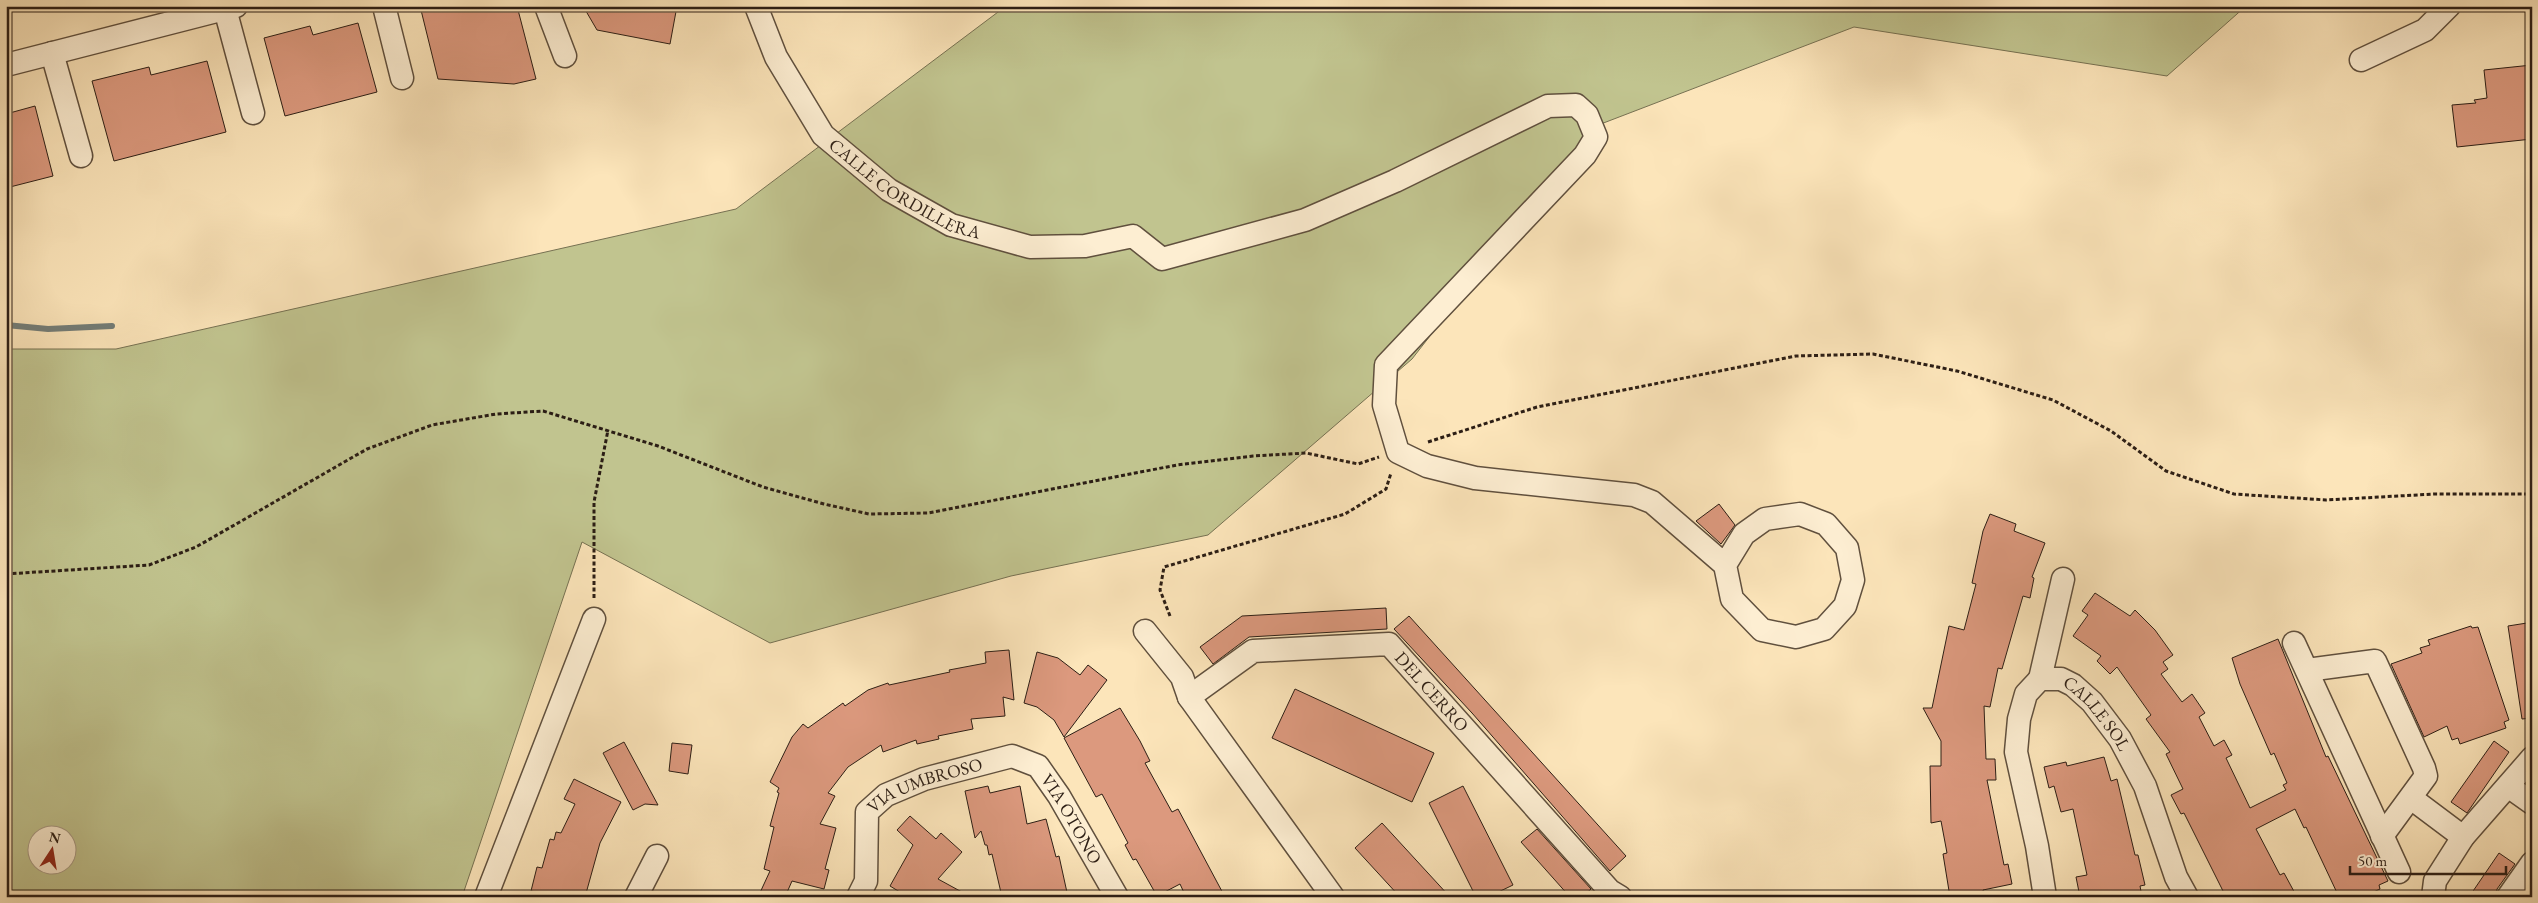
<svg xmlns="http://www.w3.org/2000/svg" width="2538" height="903" viewBox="0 0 2538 903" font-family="'EB Garamond',serif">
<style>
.green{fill:#c1c48f;stroke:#767152;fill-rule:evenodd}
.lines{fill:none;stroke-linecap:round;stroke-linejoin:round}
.stream{stroke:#737d78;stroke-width:6}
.building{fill:#dc997e;stroke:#2c1e15}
.minor-casing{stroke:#60503e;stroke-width:25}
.path{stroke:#2c1e15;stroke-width:3;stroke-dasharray:4 2.5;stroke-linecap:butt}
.minor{stroke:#fdeed2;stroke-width:22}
.labels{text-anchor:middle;stroke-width:4;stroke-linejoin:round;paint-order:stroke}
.street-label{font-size:18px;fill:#2c1e15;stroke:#fdeed2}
</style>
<rect width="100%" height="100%" fill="#fce5ba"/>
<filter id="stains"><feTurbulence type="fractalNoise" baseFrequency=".004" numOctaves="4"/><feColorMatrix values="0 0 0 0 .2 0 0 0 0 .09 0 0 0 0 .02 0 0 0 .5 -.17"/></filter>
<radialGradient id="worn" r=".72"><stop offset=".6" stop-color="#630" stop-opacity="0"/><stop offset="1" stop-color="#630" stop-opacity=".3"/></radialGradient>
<path class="green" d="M1006,6H2246L2167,76L1854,27L1593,127L1412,359L1208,535L1011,576L770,643L582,542L462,897H6V349H116L736,209ZM38,836H68V866H38Z"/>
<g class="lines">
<path class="stream" d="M6,325L48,329L112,326"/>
</g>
<path class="building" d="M420,6H517L536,79L514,84L438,79Z
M583,6H677L670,44L597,30Z
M358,23L377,92L285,116L264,38L310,26L313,35Z
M207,61L226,132L114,161L92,81L149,67L151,75Z
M2532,65V139L2457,147L2452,105L2476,103L2474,100L2487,98L2484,70Z
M35,106L53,176L6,188V114Z
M1719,504L1735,525L1721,544L1696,521Z
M1990,514L2016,524L2014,531L2045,543L2032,577L2034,578L2030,598L2023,596L2002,669L1998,668L1990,707L1984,706L1986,759H1995L1996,780H1987L2004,865L2008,864L2012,884L1983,890L1984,897H1950L1943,854L1947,853L1941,821L1931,823L1930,766H1941V741L1923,708H1932L1949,626L1964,630L1976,584L1972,583L1983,531Z
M2095,593L2130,616L2135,610L2155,630L2173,655L2163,662L2168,669L2161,674L2182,702L2192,694L2205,713L2199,717L2214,746L2224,740L2232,755L2226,758L2250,808L2286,790L2283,785L2287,783L2274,753L2271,755L2240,684L2232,658L2278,639L2326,757L2328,756L2388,881L2379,885L2380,889L2363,897H2339L2306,827L2304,828L2295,809L2256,829L2280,875L2284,873L2297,897H2226L2184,813L2181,814L2171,795L2183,789L2166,754L2170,752L2146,719L2151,715L2117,667L2110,674L2097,661L2101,656L2073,636L2088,615L2082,611Z
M1386,608L1387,629L1249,637L1213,664L1200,647L1242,616Z
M1409,616L1626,856L1610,871L1472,713L1394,629Z
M2527,623L2532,624V718L2522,719L2508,626Z
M2471,626L2472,628L2478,627L2509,720L2504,722L2506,728L2460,744L2458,738L2452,740L2447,726L2424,737L2391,664L2422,653L2420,648L2430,645L2428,640Z
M1009,650L1014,700L1003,697L1005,716L971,719L973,729L938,736L939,739L917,744L916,740L883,752L881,745L848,767L828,793L835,796L820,824L836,828L825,869L829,870L824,889L792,881L785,897H758L770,871L764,869L774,827L770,826L779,793L777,792L779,788L770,782L792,737L803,724L808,728L843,703L845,706L868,690L888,683L889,685L950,672L949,670L986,663L985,652Z
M1037,652L1058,658L1080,675L1088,665L1107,680L1064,737L1054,720L1037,707L1024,703Z
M1295,689L1434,753L1412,802L1272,738Z
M1120,708L1140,741L1150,761L1145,763L1172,812L1178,809L1225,897H1186L1180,884L1157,896L1136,859L1133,860L1125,845L1128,843L1102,794L1096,797L1064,738Z
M2494,741L2509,752L2467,813L2451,802Z
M624,742L658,805L645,804L633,810L603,753Z
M672,743L692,745L688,774L669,771Z
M2104,757L2111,781L2117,779L2135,855H2138L2145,885L2140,886L2142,897H2080L2076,877L2087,875L2073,809L2061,812L2054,786L2049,788L2044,767L2066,762L2067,766Z
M574,779L621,802L600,843L585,897H541L542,893L531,891L537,867L542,868L550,839L554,840L556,832L561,833L575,804L564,799Z
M988,786L990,793L1020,786L1027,824L1046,819L1056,857L1059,856L1068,897H1002L992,854L989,855L987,845H985L981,831L975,838L965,791Z
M1463,786L1513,885L1488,897H1476L1429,803Z
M910,816L936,839L941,833L962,852L938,879L971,897H908L890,886L913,845L897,830Z
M1382,823L1450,897H1400L1355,848Z
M1537,829L1591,889L1582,897H1570L1521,842Z
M2499,853L2515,864L2497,889L2495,897H2469Z"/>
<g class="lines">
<g class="minor-casing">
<g id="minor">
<path d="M384,6L402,78"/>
<path d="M546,6L565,56"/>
<path id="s1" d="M756,6L776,57L823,135L889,190L951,225L1030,247L1085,246L1133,236L1162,259L1305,220L1395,181L1548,106L1576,105L1587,115L1596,137L1585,155L1386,365L1384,405L1398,452L1427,466L1475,478L1634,495L1652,502L1725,565L1732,599L1762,630L1796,637L1824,629L1845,606L1853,580L1847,548L1826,524L1800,514L1765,519L1744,534L1725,565"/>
<path d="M225,9L253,113"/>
<path d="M52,53L81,156"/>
<path d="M2361,60L2425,30L2449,6"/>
<path d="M6,65L236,6"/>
<path d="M1145,631L1182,677L1189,697L1333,897"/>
<path d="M2294,643L2399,872"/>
<path d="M2307,670L2375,661L2424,768L2426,776L2382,836"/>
<path d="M2040,679L2063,579"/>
<path id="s2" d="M1189,697L1253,651L1389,644L1610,891L1620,897"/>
<path d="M2508,786L2532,803"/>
<path d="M2411,798L2463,837"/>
<path d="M486,897L594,619"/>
<path d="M636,897L657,856"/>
<path id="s3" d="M858,897L866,881L867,812L886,795L924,779L1012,756L1038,766L1059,796L1117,897"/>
<path id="s4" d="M2045,897L2037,846L2016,752L2019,719L2026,694L2040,679H2061L2073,685L2092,702L2120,739L2145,786L2176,877L2187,897"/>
<path d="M2433,897L2435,881L2463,837L2532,758"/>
<path d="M2508,897L2532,863"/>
</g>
</g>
<path class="path" d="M1428,442L1537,407L1796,356L1873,354L1957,371L2053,400L2111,431L2166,471L2234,494L2326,500L2434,494H2532
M6,574L149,565L196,547L367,449L432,425L496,414L543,411L658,446L763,487L824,504L869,514L928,513L1177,465L1253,456L1306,453L1358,464L1379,457
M594,598V502L608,430
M1170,616L1160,590L1164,567L1345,514L1386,489L1391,473"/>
<use href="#minor" class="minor"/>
</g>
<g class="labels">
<g class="street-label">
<text dy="6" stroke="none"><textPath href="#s1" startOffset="245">CALLE CORDILLERA</textPath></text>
<text dy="6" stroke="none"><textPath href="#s2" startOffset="279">DEL CERRO</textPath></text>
<text dy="6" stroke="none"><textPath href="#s4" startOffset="299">CALLE SOL</textPath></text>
<text dy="6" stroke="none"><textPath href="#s3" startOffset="152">VIA UMBROSO</textPath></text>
<text dy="6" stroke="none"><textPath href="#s3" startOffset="335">VIA OTONO</textPath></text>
</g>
</g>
<rect width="2538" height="903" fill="none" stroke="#fce5ba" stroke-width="25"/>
<rect x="8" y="8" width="2523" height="888" fill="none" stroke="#2c1e15" stroke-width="2.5"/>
<rect x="12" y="12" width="2513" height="878" fill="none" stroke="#2c1e15"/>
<g transform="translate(52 850) rotate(12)"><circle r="24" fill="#fdeed2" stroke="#a99b86"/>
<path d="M0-4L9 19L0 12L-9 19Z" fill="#8f2418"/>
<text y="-8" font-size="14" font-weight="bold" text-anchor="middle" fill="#2c1e15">N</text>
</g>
<path d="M2350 866v8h156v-8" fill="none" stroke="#2c1e15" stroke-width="2.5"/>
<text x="2358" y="866" font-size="15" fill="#2c1e15" stroke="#fdeed2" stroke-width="4" paint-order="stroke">50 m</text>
<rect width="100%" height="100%" filter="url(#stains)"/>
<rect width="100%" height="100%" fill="url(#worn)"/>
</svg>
